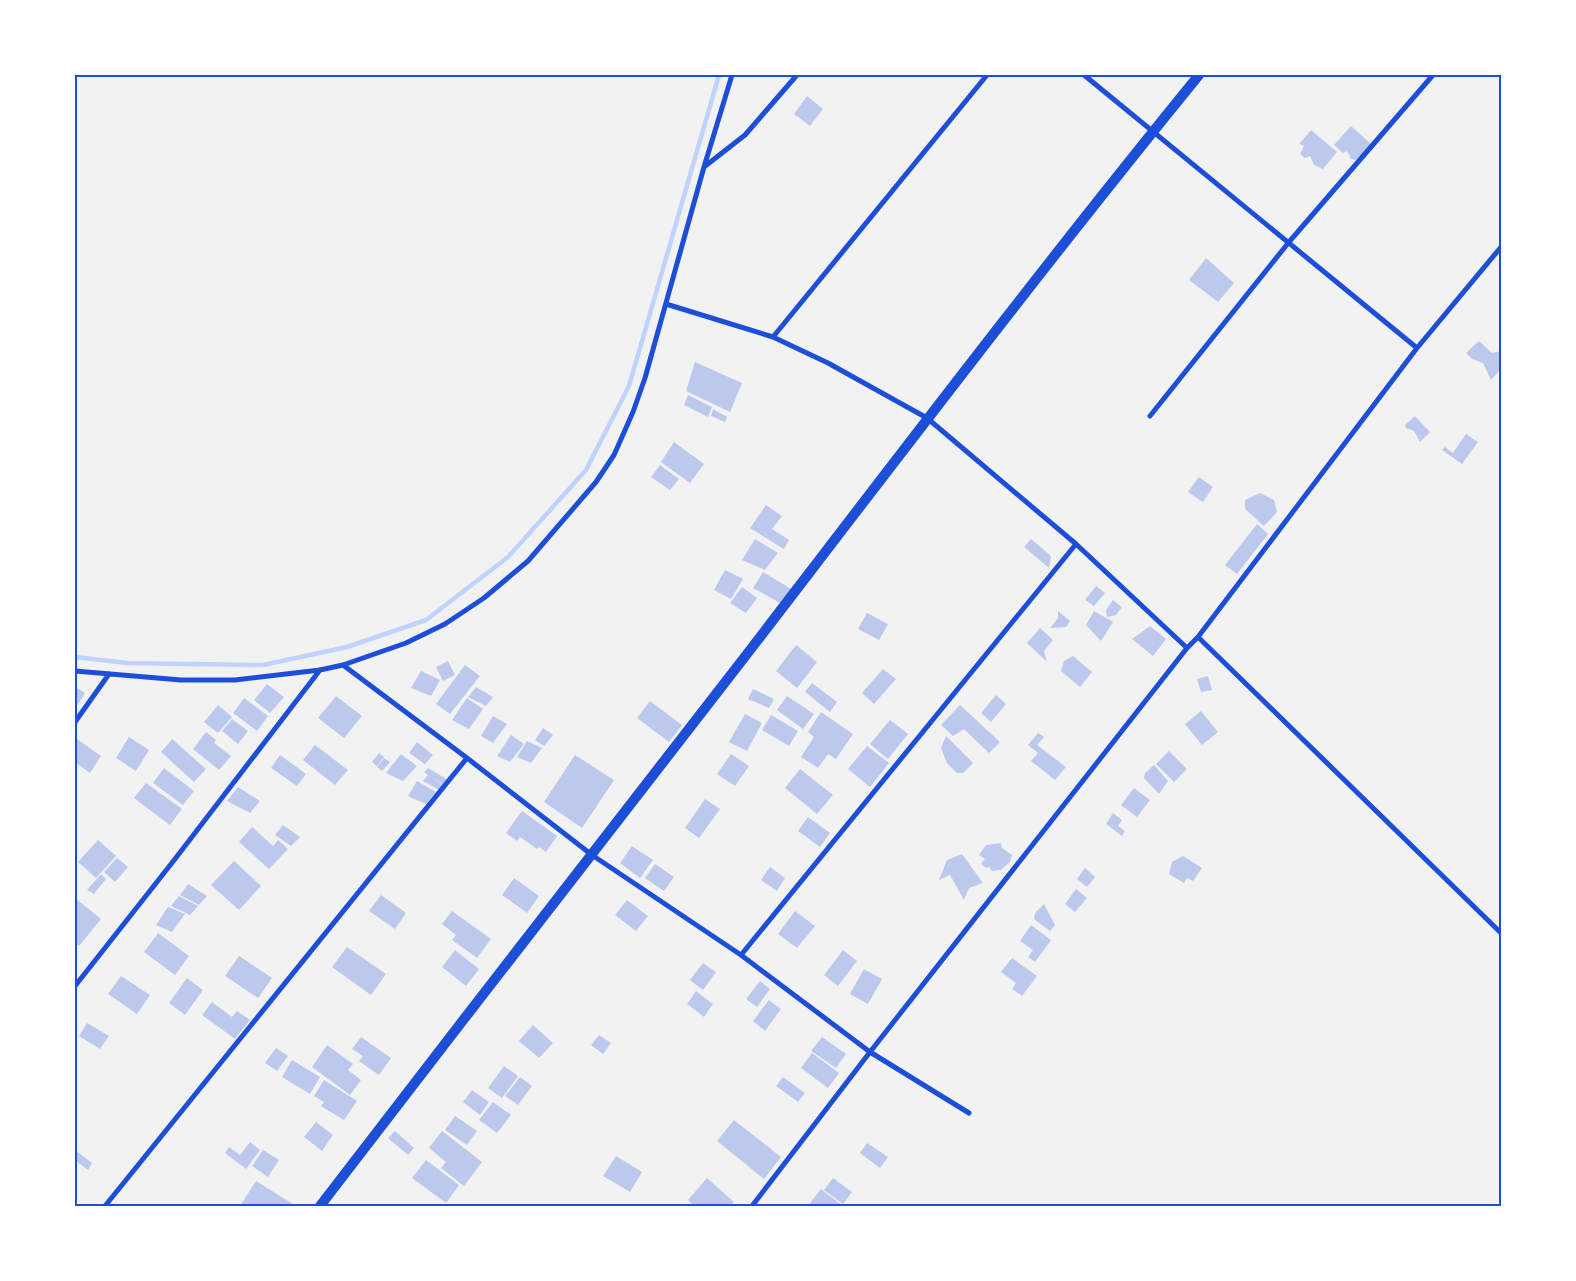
<svg xmlns="http://www.w3.org/2000/svg" width="1576" height="1281" viewBox="0 0 1576 1281" font-family="Jost,sans-serif">
<style>
.lines{fill:none;stroke-linecap:round;stroke-linejoin:round}
.stream{stroke:#bfd3fe;stroke-width:4.5}
.building{fill:#bdc9ec}
.minor{stroke:#1d4ed8;stroke-width:5}
.secondary{stroke:#1d4ed8;stroke-width:10}
.neatline{fill:none;stroke:#1d4ed8;stroke-width:2}
</style>
<rect width="100%" height="100%" fill="#f2f2f2"/>
<g class="lines">
<path class="stream" d="M75,657L127,663L263,665L347,647L426,620L508,557L586,470L629,386L719,75"/>
</g>
<path class="building" d="M807,96L823,109L810,126L794,114Z
M1351,126L1371,144L1357,160L1351,159L1347,151L1343,153L1334,145Z
M1311,130L1337,152L1323,169L1314,165L1310,156L1305,158L1300,154L1304,146L1299,144Z
M1206,258L1234,283L1218,302L1189,280Z
M1479,341L1492,353L1501,351V369L1491,380L1483,363L1472,359L1466,353Z
M695,362L742,383L730,412L686,391Z
M688,395L712,407L708,417L684,405Z
M713,409L727,417L725,422L711,416Z
M1415,416L1430,432L1420,442L1414,431L1406,428L1405,425Z
M1466,434L1478,442L1462,464L1442,450L1445,447L1453,453Z
M674,442L704,464L690,483L661,462Z
M660,465L679,479L670,490L651,477Z
M1199,477L1213,487L1203,502L1188,492Z
M1260,493L1274,500L1277,512L1264,526L1245,509V500Z
M766,505L782,516L772,529L789,540L784,549L750,528Z
M1257,524L1268,534L1237,574L1225,565Z
M755,539L778,553L765,570L742,560Z
M1031,539L1051,556L1049,568L1024,547Z
M725,570L743,579L731,599L714,590Z
M763,572L793,590L782,604L753,588Z
M1096,586L1105,593L1094,606L1085,600Z
M742,587L757,598L746,613L730,603Z
M1113,600L1122,607L1116,615L1107,617L1106,610Z
M1058,611L1070,621L1066,627L1050,628L1058,618Z
M1094,611L1113,622L1101,641L1086,625Z
M867,613L888,624L879,640L858,629Z
M1150,626L1166,639L1153,656L1132,639Z
M1040,628L1053,640L1044,651L1047,662L1027,643Z
M796,645L817,662L797,688L776,671Z
M1073,656L1092,672L1080,687L1061,671L1064,661Z
M448,661L455,675L443,681L436,667Z
M465,665L480,676L450,714L436,704Z
M883,669L896,679L874,704L862,693Z
M421,671L440,680L431,696L411,688Z
M1208,676L1212,690L1201,692L1197,679Z
M812,683L837,702L830,712L805,692Z
M267,684L284,697L270,713L254,700Z
M75,687L85,693L75,709Z
M476,687L493,697L486,706L468,697Z
M753,689L774,699L769,708L748,699Z
M996,695L1006,704L991,722L981,713Z
M336,696L362,716L344,738L318,718Z
M787,696L814,714L803,729L777,710Z
M244,698L268,716L257,731L233,713Z
M467,698L483,709L469,729L452,720Z
M650,701L682,725L669,742L637,718Z
M218,705L232,717L218,733L204,722Z
M960,705L1000,742L989,753L964,729L953,736L941,725Z
M1201,711L1218,732L1202,745L1185,724Z
M821,712L853,734L836,759L828,754L818,768L801,757L814,737L808,732Z
M745,714L762,723L747,751L729,742Z
M771,715L798,731L789,746L762,730Z
M493,716L507,724L493,743L481,736Z
M232,719L248,731L238,744L222,731Z
M890,720L908,734L888,759L870,744Z
M543,728L553,735L544,746L535,740Z
M206,732L216,740L214,743L231,756L219,770L193,749Z
M1038,733L1044,737L1037,745L1066,767L1055,780L1031,761L1038,753L1028,745Z
M511,735L524,744L510,762L497,756Z
M946,736L973,763L963,773H957L947,763L941,748Z
M129,737L149,750L136,771L116,758Z
M77,739L101,756L90,773L75,762V741Z
M172,739L206,769L194,782L161,752Z
M527,741L542,748L531,763L517,757Z
M417,742L433,755L425,764L409,753Z
M315,745L348,770L335,785L303,760Z
M867,746L889,763L870,787L848,769Z
M1169,751L1187,769L1174,782L1156,764Z
M379,753L384,757L377,766L372,762Z
M401,754L417,766L403,781L386,773Z
M731,754L749,766L735,786L717,774Z
M280,755L306,774L297,786L271,768Z
M575,755L614,780L582,828L544,802Z
M384,758L390,762L382,771L377,767Z
M1154,765L1168,781L1159,794L1144,778L1145,773Z
M164,768L194,791L183,805L153,783Z
M428,768L448,780L444,785L431,777L443,785L439,790L423,781L428,775L424,772Z
M800,769L833,795L817,814L785,788Z
M417,781L436,792L426,804L408,796Z
M146,783L182,809L170,825L134,798Z
M238,787L260,801L250,813L227,801Z
M1134,788L1150,800L1137,817L1121,805Z
M705,799L720,809L699,838L685,828Z
M522,811L557,836L546,852L539,847L537,849L520,837L517,841L506,833Z
M1113,813L1122,820L1118,826L1125,831L1122,836L1106,824Z
M808,817L830,833L820,847L798,831Z
M283,825L300,837L291,846L275,835Z
M252,827L273,846L278,840L288,849L269,869L239,842Z
M98,840L116,856L96,878L78,862Z
M1001,843L1002,848L1012,855L1010,862L1001,870L992,871L989,867L986,868L981,864L985,859L979,855L986,845Z
M632,846L653,860L640,878L620,863Z
M962,854L983,883L969,888L964,900L950,875L939,880L947,860Z
M1183,856L1202,868L1193,881L1187,878L1184,883L1169,874L1172,862Z
M117,858L128,867L115,882L104,872Z
M234,861L261,886L239,910L211,885Z
M655,864L674,877L664,891L645,878Z
M770,867L785,878L777,891L761,880Z
M1085,868L1095,877L1087,887L1077,879Z
M101,874L106,879L94,894L87,890Z
M514,878L539,896L527,913L502,895Z
M188,884L207,896L199,905L180,895Z
M1076,889L1087,898L1075,912L1065,904Z
M381,895L406,913L395,929L369,911Z
M179,896L198,906L190,915L171,906Z
M75,898L101,919L79,946L75,943Z
M627,900L648,916L636,931L615,915Z
M1044,904L1055,925L1050,931L1034,919L1035,913Z
M168,907L185,914L172,932L156,925Z
M452,911L491,939L477,958L452,940L456,935L442,924Z
M795,911L815,926L797,948L778,934Z
M1031,925L1051,940L1035,962L1028,957L1033,950L1020,941Z
M158,933L189,956L175,975L144,952Z
M347,947L386,974L371,995L332,967Z
M455,950L479,969L466,986L442,967Z
M843,950L857,961L838,986L824,975Z
M239,956L272,978L258,998L225,976Z
M1012,958L1037,976L1022,996L1012,989L1016,983L1001,972Z
M703,963L716,972L703,990L690,980Z
M864,969L882,979L868,1004L850,994Z
M121,976L150,995L137,1014L108,994Z
M187,978L203,990L185,1015L169,1003Z
M760,981L770,989L757,1007L746,999Z
M696,991L713,1004L704,1017L687,1004Z
M769,1000L781,1009L765,1031L753,1021Z
M212,1002L232,1017L237,1011L250,1020L235,1039L202,1015Z
M87,1023L109,1036L100,1049L79,1036Z
M533,1025L553,1043L539,1058L519,1041Z
M599,1035L611,1043L603,1054L591,1045Z
M361,1037L391,1058L379,1075L359,1061L363,1056L352,1049Z
M822,1037L846,1054L836,1068L811,1051Z
M327,1045L353,1064L348,1070L361,1080L350,1095L312,1067Z
M276,1048L288,1056L277,1071L265,1063Z
M812,1053L839,1073L828,1088L801,1068Z
M292,1060L320,1077L310,1094L282,1077Z
M504,1066L518,1076L502,1098L488,1088Z
M520,1077L532,1086L518,1105L505,1096Z
M783,1077L805,1093L798,1102L776,1086Z
M324,1080L357,1101L344,1120L321,1106L324,1102L314,1096Z
M472,1090L489,1102L480,1115L463,1102Z
M493,1102L511,1115L497,1133L479,1120Z
M455,1116L477,1131L467,1145L445,1130Z
M734,1120L781,1157L764,1179L717,1141Z
M316,1122L333,1135L322,1151L304,1137Z
M395,1131L414,1148L408,1155L388,1138Z
M442,1131L482,1162L464,1186L441,1168L446,1162L429,1148Z
M250,1142L260,1150L246,1169L225,1153L229,1147L240,1155Z
M867,1143L888,1157L880,1168L860,1153Z
M75,1150L92,1163L88,1170L75,1160Z
M263,1150L279,1160L268,1177L252,1166Z
M616,1156L642,1172L630,1192L603,1176Z
M426,1160L459,1185L446,1203L412,1178Z
M707,1178L734,1202L730,1206H694L688,1200Z
M833,1178L852,1192L843,1204L824,1190Z
M256,1181L296,1206H240Z
M821,1189L843,1206H813L810,1203Z"/>
<g class="lines">
<path class="minor" d="M1084,75L1417,348
M704,167L745,135L797,75
M666,304L773,337L828,363L927,418L1076,544L1187,648
M773,337L987,75
M1150,416L1289,242L1433,75
M1198,637L1501,933
M343,665L467,758L592,855L741,955L870,1052L969,1113
M75,671L181,680H235L320,670L343,665L406,643L445,624L484,598L528,561L596,482L614,455L633,412L645,378L704,167L732,75
M75,722L109,674
M741,955L1076,544
M75,986L175,859L320,670
M105,1206L467,758
M752,1206L870,1052L1187,648L1198,637L1417,348L1501,247"/>
<path class="secondary" d="M320,1206C461,1021 606,838 747,654C896,460 1044,265 1199,75"/>
</g>
<rect width="1576" height="1281" fill="none" stroke="#ffffff" stroke-width="152"/>
<rect x="76" y="76" width="1424" height="1129" class="neatline"/>
</svg>
